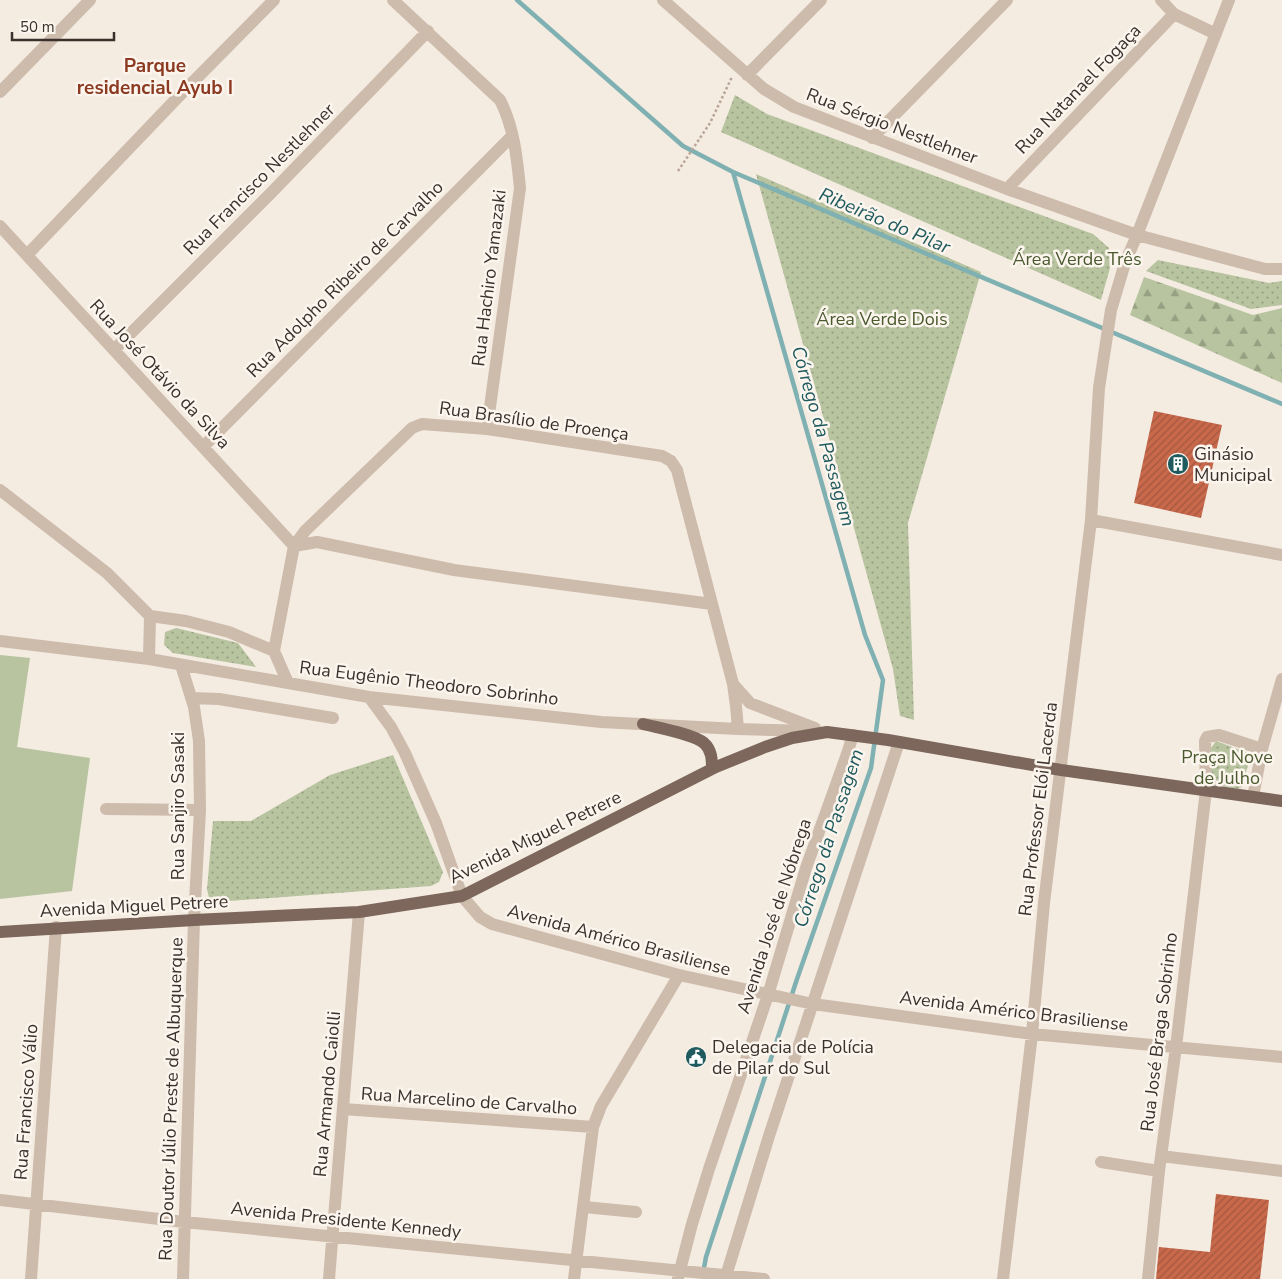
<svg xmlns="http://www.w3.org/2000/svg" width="1282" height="1279" viewBox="0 0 1282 1279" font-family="'Nunito Sans',sans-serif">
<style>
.forest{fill:url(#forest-firs)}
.park{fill:url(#park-dots)}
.pitch{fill:#b8c4a0}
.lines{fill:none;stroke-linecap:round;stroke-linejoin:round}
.stream{stroke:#7fb0b2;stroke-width:4.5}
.building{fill:url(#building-hatch)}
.path{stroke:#b9a596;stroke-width:2.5;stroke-dasharray:2.5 2.5;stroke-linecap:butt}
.minor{stroke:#cdbbac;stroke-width:12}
.major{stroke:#7d675c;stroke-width:12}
.labels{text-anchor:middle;stroke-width:5;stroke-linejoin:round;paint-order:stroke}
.street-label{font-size:18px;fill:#3b302b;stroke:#fbf5ee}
.park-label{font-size:18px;fill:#4a5a2e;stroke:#fbf5ee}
.poi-label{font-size:18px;fill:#3b302b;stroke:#fbf5ee;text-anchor:start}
.neighbourhood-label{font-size:19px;font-weight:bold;fill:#8c3b22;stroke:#fbf5ee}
.water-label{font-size:19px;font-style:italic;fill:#1f5a5e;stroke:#fbf5ee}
</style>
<defs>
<pattern id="forest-firs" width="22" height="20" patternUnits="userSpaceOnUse" patternTransform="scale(1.25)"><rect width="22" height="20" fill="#b8c4a0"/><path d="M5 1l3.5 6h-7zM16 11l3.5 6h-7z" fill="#97a083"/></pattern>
<pattern id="park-dots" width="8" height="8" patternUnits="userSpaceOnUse" patternTransform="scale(1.25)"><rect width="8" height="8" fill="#b8c4a0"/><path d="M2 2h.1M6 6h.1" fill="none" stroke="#97a083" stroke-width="1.8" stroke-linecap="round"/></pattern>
<pattern id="building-hatch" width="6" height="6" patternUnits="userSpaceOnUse" patternTransform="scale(1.25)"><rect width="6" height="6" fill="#c8694b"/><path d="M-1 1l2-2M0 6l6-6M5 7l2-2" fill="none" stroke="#a4573f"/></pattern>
</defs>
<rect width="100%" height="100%" fill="#f4ebe1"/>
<path class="forest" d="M1144,277L1253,315L1282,308V383L1130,315Z"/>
<path class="park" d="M735,95L767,114L1093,234L1109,248L1110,268L1101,300L721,132Z
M756,174L981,272L908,523L914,720L900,716L893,669Z
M1158,260L1269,283L1282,281V305L1251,309L1146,271Z
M176,628L238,643L256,667L173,653L164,645L165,632Z
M1216,741L1251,754L1242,787L1237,789L1206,783L1211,748Z
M393,755L443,872L439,882L431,886L216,902L209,898L207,889L213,821H251L330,775Z"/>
<path class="pitch" d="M0,655L30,658L17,747L90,758L72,891L0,899Z"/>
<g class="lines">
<path class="stream" d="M517,0L683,146L733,172L1282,404
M703,1273L706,1257L797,979L871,768L883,680L865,635L733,172"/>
</g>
<path class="building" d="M1154,411L1222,425L1201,518L1134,503Z
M1216,1194L1269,1200L1260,1279H1156L1159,1247L1210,1252Z"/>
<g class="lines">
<path class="path" d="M678,171L710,123L732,77"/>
<path class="minor" d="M393,0L500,100C514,127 517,158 520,188L487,429
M663,0L764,89L794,107L1007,189L1137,235L1265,269H1282
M1161,0L1174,14L1216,34
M747,75L821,0
M0,92L90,0
M872,138L1007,0
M1007,189L1174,14
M0,226L294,546L317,542L454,570L712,604
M27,255L181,94L274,0
M114,350L270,194L428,31
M203,447L512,136
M0,490L107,573L150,616L186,621L229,632L274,651
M1091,520L1282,555
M0,641L149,659L369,697L601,722L738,729L812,731
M149,659L150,616
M181,665L194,707L199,741L200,810L194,920L183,1279
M288,683L274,651L294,546L305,531L412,428L422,424L487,429L662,456L671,461L677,470L733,684L736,706L738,729
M733,684L750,703L815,728
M369,697L391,727L405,753L436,823L462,896L480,917L492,924L679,975L813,1004L1032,1034L1282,1057
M191,698L219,699L333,718
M1253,797L1262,749L1282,679
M106,809L200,810
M343,1109L593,1127
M1161,1156L1282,1171
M1101,1162L1159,1171
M0,1200L184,1222L764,1279
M584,1207L636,1212
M678,1278L692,1224L709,1169L768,995L806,868L847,754L853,735
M31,1279L56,927
M329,1279L359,912
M574,1279L593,1127L601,1106L679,975
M725,1279L769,1136L899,742
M1003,1279L1032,1034L1044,903L1091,520L1099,388L1111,310L1125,263L1137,235L1229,0
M1148,1279L1159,1171L1176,1047L1206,790L1205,741L1207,737L1219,735L1262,749"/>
<path class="major" d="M643,724C659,728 693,734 704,743C712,750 712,760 712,769
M0,932L194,920L359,912L462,896L716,767L765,747L792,738L827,732L888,740L1061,770L1282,801"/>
</g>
<defs>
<g id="building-disc" transform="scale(1.125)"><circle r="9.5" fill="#1f5a5e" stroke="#fbf5ee"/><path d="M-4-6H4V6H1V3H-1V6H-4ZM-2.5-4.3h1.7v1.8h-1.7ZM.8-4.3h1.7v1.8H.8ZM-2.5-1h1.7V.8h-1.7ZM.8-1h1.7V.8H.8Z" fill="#fff"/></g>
<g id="civic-disc" transform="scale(1.125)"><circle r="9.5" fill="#1f5a5e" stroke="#fbf5ee"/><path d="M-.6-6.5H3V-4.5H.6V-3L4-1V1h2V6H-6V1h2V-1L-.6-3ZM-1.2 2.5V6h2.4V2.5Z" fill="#fff"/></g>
</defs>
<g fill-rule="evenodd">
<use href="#building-disc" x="1178" y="464"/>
<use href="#civic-disc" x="696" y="1057"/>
</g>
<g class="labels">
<g class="street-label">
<text transform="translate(1078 89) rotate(-46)" y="6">Rua Natanael Fogaça</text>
<text transform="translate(892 126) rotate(21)" y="6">Rua Sérgio Nestlehner</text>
<text transform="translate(259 179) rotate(-45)" y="6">Rua Francisco Nestlehner</text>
<text transform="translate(489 278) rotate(-83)" y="6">Rua Hachiro Yamazaki</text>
<text transform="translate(345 279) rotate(-45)" y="6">Rua Adolpho Ribeiro de Carvalho</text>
<text transform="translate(160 374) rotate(47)" y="6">Rua José Otávio da Silva</text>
<text transform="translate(534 421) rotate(8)" y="6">Rua Brasílio de Proença</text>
<text transform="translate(429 683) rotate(7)" y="6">Rua Eugênio Theodoro Sobrinho</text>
<text transform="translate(178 806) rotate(-90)" y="6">Rua Sanjiro Sasaki</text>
<text transform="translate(1038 809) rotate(-83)" y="6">Rua Professor Elói Lacerda</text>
<text transform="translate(535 837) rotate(-26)" y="6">Avenida Miguel Petrere</text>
<text transform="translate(134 906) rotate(-3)" y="6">Avenida Miguel Petrere</text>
<text transform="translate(774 916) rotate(-72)" y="6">Avenida José de Nóbrega</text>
<text transform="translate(619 940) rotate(15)" y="6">Avenida Américo Brasiliense</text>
<text transform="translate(1014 1011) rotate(7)" y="6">Avenida Américo Brasiliense</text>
<text transform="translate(1159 1032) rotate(-83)" y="6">Rua José Braga Sobrinho</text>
<text transform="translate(327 1094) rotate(-85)" y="6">Rua Armando Caiolli</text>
<text transform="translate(171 1099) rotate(-88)" y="6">Rua Doutor Júlio Preste de Albuquerque</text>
<text transform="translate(469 1101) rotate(4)" y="6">Rua Marcelino de Carvalho</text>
<text transform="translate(26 1102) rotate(-86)" y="6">Rua Francisco Válio</text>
<text transform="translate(346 1220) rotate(6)" y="6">Avenida Presidente Kennedy</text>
</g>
<g class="park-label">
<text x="1077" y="265">Área Verde Três</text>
<text x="882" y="325">Área Verde Dois</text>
<text x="1227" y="763">Praça Nove<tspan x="1227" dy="21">de Julho</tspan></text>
</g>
<g class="poi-label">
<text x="1194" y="460">Ginásio<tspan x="1194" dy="21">Municipal</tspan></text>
<text x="712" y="1053">Delegacia de Polícia<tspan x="712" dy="21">de Pilar do Sul</tspan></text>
</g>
<g class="neighbourhood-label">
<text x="155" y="72">Parque<tspan x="155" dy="22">residencial Ayub I</tspan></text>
</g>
<g class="water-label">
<text transform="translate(885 220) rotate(23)" y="7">Ribeirão do Pilar</text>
<text transform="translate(824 436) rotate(74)" y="7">Córrego da Passagem</text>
<text transform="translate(828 838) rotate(-72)" y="7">Córrego da Passagem</text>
</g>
</g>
<path d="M12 32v8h102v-8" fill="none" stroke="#3b302b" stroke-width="2.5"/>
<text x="20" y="32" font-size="15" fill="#3b302b" stroke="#fbf5ee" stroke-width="4" paint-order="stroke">50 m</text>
</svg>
